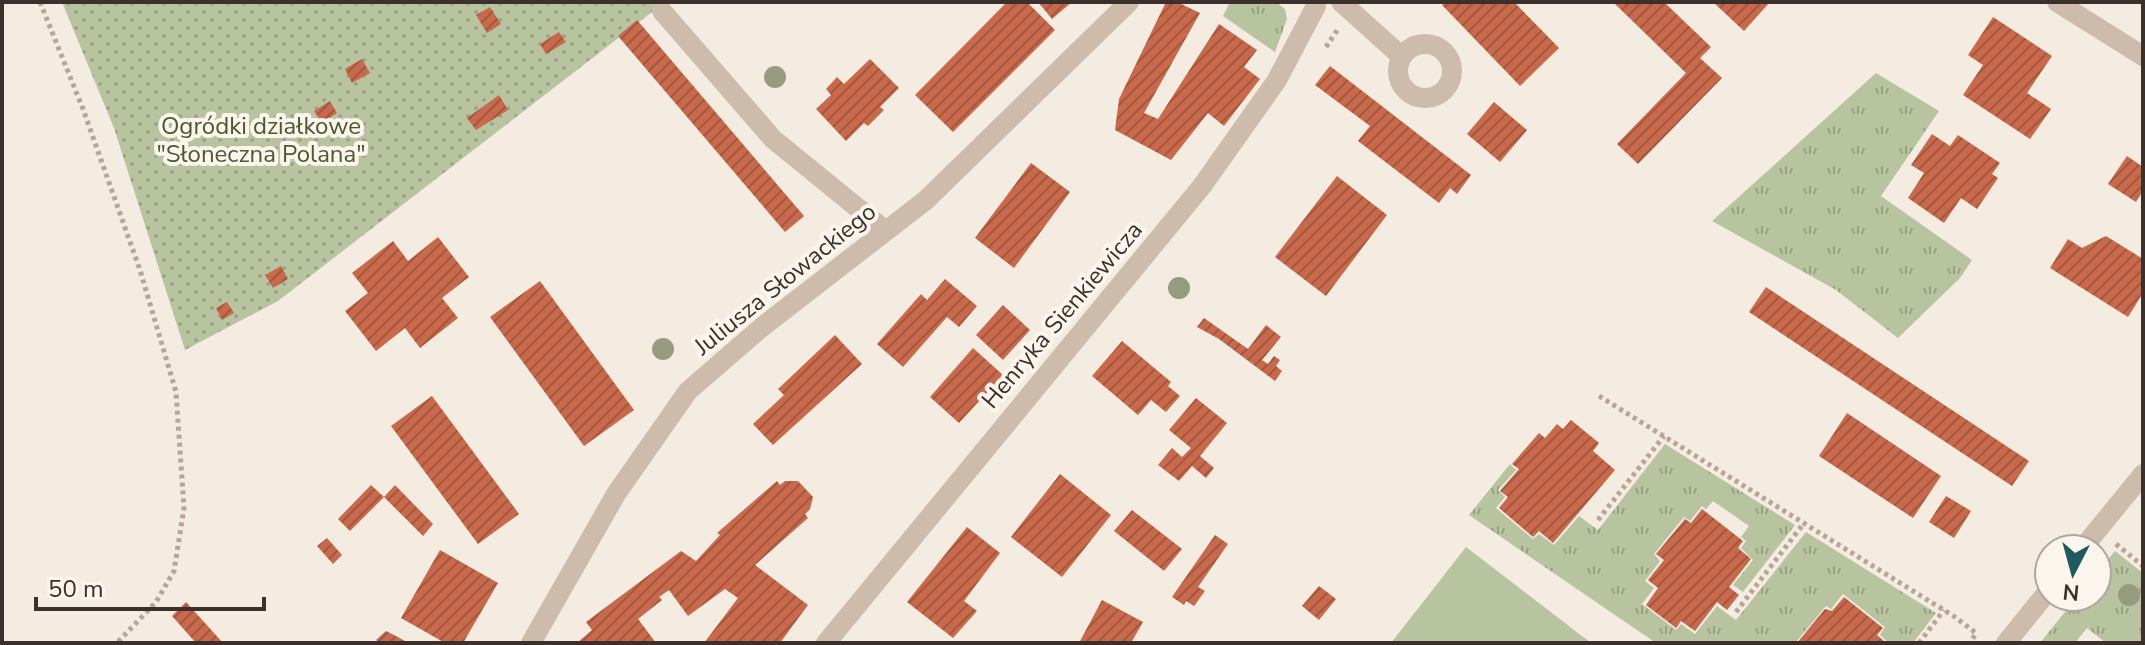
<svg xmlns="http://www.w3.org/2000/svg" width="2145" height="645" viewBox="0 0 2145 645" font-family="'Nunito Sans',sans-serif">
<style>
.grass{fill:url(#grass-tufts)}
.garden{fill:url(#garden-dots)}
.pitch{fill:#b8c4a0}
.building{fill:url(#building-hatch)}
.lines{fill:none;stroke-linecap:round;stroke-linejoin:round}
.path{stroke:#b9a596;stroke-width:5;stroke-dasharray:4 4;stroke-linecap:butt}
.minor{stroke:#cdbbac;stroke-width:20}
.tree{fill:#969b7f}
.labels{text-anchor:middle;stroke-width:8;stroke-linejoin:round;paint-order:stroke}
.park-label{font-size:24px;fill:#4a5a2e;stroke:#fbf5ee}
.street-label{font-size:24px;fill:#3b302b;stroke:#fbf5ee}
</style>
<defs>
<pattern id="grass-tufts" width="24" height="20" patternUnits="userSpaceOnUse" patternTransform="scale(2)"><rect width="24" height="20" fill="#b8c4a0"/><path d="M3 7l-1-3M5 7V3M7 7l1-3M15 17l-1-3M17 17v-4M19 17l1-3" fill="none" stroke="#97a083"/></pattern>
<pattern id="garden-dots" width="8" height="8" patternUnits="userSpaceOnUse" patternTransform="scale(2)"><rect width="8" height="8" fill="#b8c4a0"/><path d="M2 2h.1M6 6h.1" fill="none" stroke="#97a083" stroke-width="1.8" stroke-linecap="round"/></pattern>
<pattern id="building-hatch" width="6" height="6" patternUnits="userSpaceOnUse" patternTransform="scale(2)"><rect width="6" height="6" fill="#c8694b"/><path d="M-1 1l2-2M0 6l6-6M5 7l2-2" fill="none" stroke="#a4573f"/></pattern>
</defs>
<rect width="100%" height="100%" fill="#f4ebe1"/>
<path class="grass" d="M1230,2H1276L1285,9L1287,19L1275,52L1223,16Z
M1876,73L1939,111L1881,196L1972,260L1960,278L1898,338L1836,290L1712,221Z
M1665,444L1795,525L1743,592L1733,585L1753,560L1741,548L1746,541L1741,537L1749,526L1713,501L1706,509L1702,506L1690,521L1684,517L1654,554L1660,561L1645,581L1654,588L1642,604L1676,630L1681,624L1695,634L1717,606L1736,620L1806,532L1936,613L1913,643H1889L1880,635L1885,627L1843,594L1831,609L1826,606L1795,643H1656L1469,515L1510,464L1516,470L1498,490L1505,497L1496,508L1533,539L1539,534L1554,545L1579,516L1598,530Z
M2115,551L2143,573V643H2106L2087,628L2075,643H2040L2077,597H2097V572Z"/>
<path class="garden" d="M62,2H665L278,301L185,350L114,128Z"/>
<path class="pitch" d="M1466,547L1591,643H1391Z"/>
<path class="building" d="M1007,2H1027L1055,30L953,132L915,95Z
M1038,2H1072L1052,19Z
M1166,2H1177L1200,13L1144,113L1158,119L1219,24L1257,50L1244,67L1260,79L1224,126L1208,113L1171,160L1115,130L1119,99Z
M1445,2H1514L1559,48L1520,86L1442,5Z
M1613,2H1664L1711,47L1700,58L1722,78L1638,164L1617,144L1686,73Z
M1713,2H1770L1744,31Z
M490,7L501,24L487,33L476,15Z
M1993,17L2052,56L2027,93L2051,109L2030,139L1963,95L1983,65L1968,55Z
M637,20L804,216L785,232L618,36Z
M559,32L566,42L546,54L540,44Z
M362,59L370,73L352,83L345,69Z
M870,59L899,88L880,107L884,110L868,126L864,123L846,141L816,109L831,95L826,89L837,77L844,84Z
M1330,66L1471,175L1457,194L1450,188L1439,203L1358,141L1370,126L1315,85Z
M499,95L508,110L476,130L467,118Z
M330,101L337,113L322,123L314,111Z
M1494,102L1527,130L1500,162L1467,134Z
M1932,134L1950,146L1958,135L2000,163L1992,174L1998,178L1977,209L1961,198L1944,223L1908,198L1924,173L1911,165Z
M2127,156L2143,167V191L2136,202L2108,184Z
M1031,163L1070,192L1014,268L975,238Z
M1337,176L1387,215L1326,296L1275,257Z
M2106,236L2143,259V293L2128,317L2050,268L2068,239L2082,248Z
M438,237L469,277L442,298L458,318L420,348L405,328L376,351L345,311L368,293L352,273L393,241L408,261Z
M281,266L288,279L273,288L265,275Z
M945,279L977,306L959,327L947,317L903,367L877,344L921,294L927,300Z
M540,281L634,410L584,446L490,317Z
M1766,287L2029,461L2012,486L1749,312Z
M227,302L234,313L222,320L216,308Z
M1003,305L1030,330L1003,360L976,335Z
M1204,318L1248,349L1266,325L1281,337L1262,360L1268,364L1274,356L1280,360L1276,366L1282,371L1275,381L1219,339L1197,327Z
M835,335L862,364L773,445L753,424L784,395L778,389Z
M1122,341L1171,382L1168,386L1180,396L1166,412L1151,400L1138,415L1092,376Z
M973,348L1003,375L959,423L930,397Z
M432,396L519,514L478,544L391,426Z
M1196,398L1227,423L1200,456L1214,468L1206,478L1192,466L1179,481L1158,465L1172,448L1182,457L1191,448L1169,430Z
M1847,413L1941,476L1913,518L1819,456Z
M1571,420L1599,443L1593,451L1615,470L1553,543L1539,531L1533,537L1499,508L1508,497L1500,491L1519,469L1512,464L1539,433L1545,438L1557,424L1563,429Z
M1060,474L1111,515L1062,577L1011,537Z
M777,481L780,485L785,481H798L813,497L810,509L805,514L808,518L755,565L808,605L780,643H704L738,598L725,589L688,616L669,590L659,597L662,600L638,619L656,643H577L592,630L586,622L681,551L696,561L720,535L717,533Z
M371,485L384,497L395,485L433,524L423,536L384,497L350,531L338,519Z
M1946,496L1971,511L1954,538L1929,522Z
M1702,509L1743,541L1738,548L1751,559L1729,587L1739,595L1727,610L1717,602L1695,631L1681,621L1676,628L1646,605L1658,588L1648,580L1664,560L1656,554L1685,519L1691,523Z
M1132,510L1182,549L1164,571L1114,531Z
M967,527L1000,553L964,601L977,611L953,638L907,602Z
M1215,535L1228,544L1198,587L1205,591L1194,606L1186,601L1184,605L1172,597Z
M327,538L342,555L333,564L317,546Z
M440,550L498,583L463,643H445L401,618Z
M1319,586L1336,599L1319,620L1302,606Z
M1844,597L1883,628L1877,635L1886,643H1797L1825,609L1832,611Z
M1102,600L1143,622L1131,643H1079Z
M186,602L223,643H196L172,616Z
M386,631L398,637L408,643H380L376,640Z"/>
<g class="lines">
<path class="path" d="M40,2L83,109L140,270L176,392L184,508L174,571L156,602L117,643
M1326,47L1338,29
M1599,396L1955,617L1976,633L1970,643
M1598,520L1664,436
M2116,544L2143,566
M1736,612L1804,523
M1919,643L1944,610"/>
<path class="minor" d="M1341,2L1401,56
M2057,2L2143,56
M662,11L773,139L886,231
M1398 71a27 27 0 1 1 54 0a27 27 0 1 1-54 0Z
M2082,549L2143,474
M531,643L616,494L688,391L762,327L926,200L1129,2
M826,643L1202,186L1277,80L1316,6
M2006,643L2049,590"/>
</g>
<g class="tree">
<circle cx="775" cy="77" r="11"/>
<circle cx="1179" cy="288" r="11"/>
<circle cx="663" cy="349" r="11"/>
<circle cx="2129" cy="595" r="11"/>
</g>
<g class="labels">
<g class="park-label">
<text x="261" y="134">Ogródki działkowe<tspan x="261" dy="28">"Słoneczna Polana"</tspan></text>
</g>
<g class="street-label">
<text transform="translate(785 279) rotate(-39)" y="8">Juliusza Słowackiego</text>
<text transform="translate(1062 315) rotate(-50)" y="8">Henryka Sienkiewicza</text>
</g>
</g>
<rect width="2145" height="645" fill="none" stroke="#3b302b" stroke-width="8"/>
<g transform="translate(2073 573) rotate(186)"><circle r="38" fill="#fbf5ee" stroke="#aea6a0" stroke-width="2"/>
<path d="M0-6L14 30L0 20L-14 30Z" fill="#1f5a5e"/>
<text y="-12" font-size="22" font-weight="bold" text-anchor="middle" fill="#3b302b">N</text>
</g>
<path d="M36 597v12h228v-12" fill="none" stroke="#3b302b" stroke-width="4"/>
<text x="48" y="597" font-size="24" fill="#3b302b" stroke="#fbf5ee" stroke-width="6" paint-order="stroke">50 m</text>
</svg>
